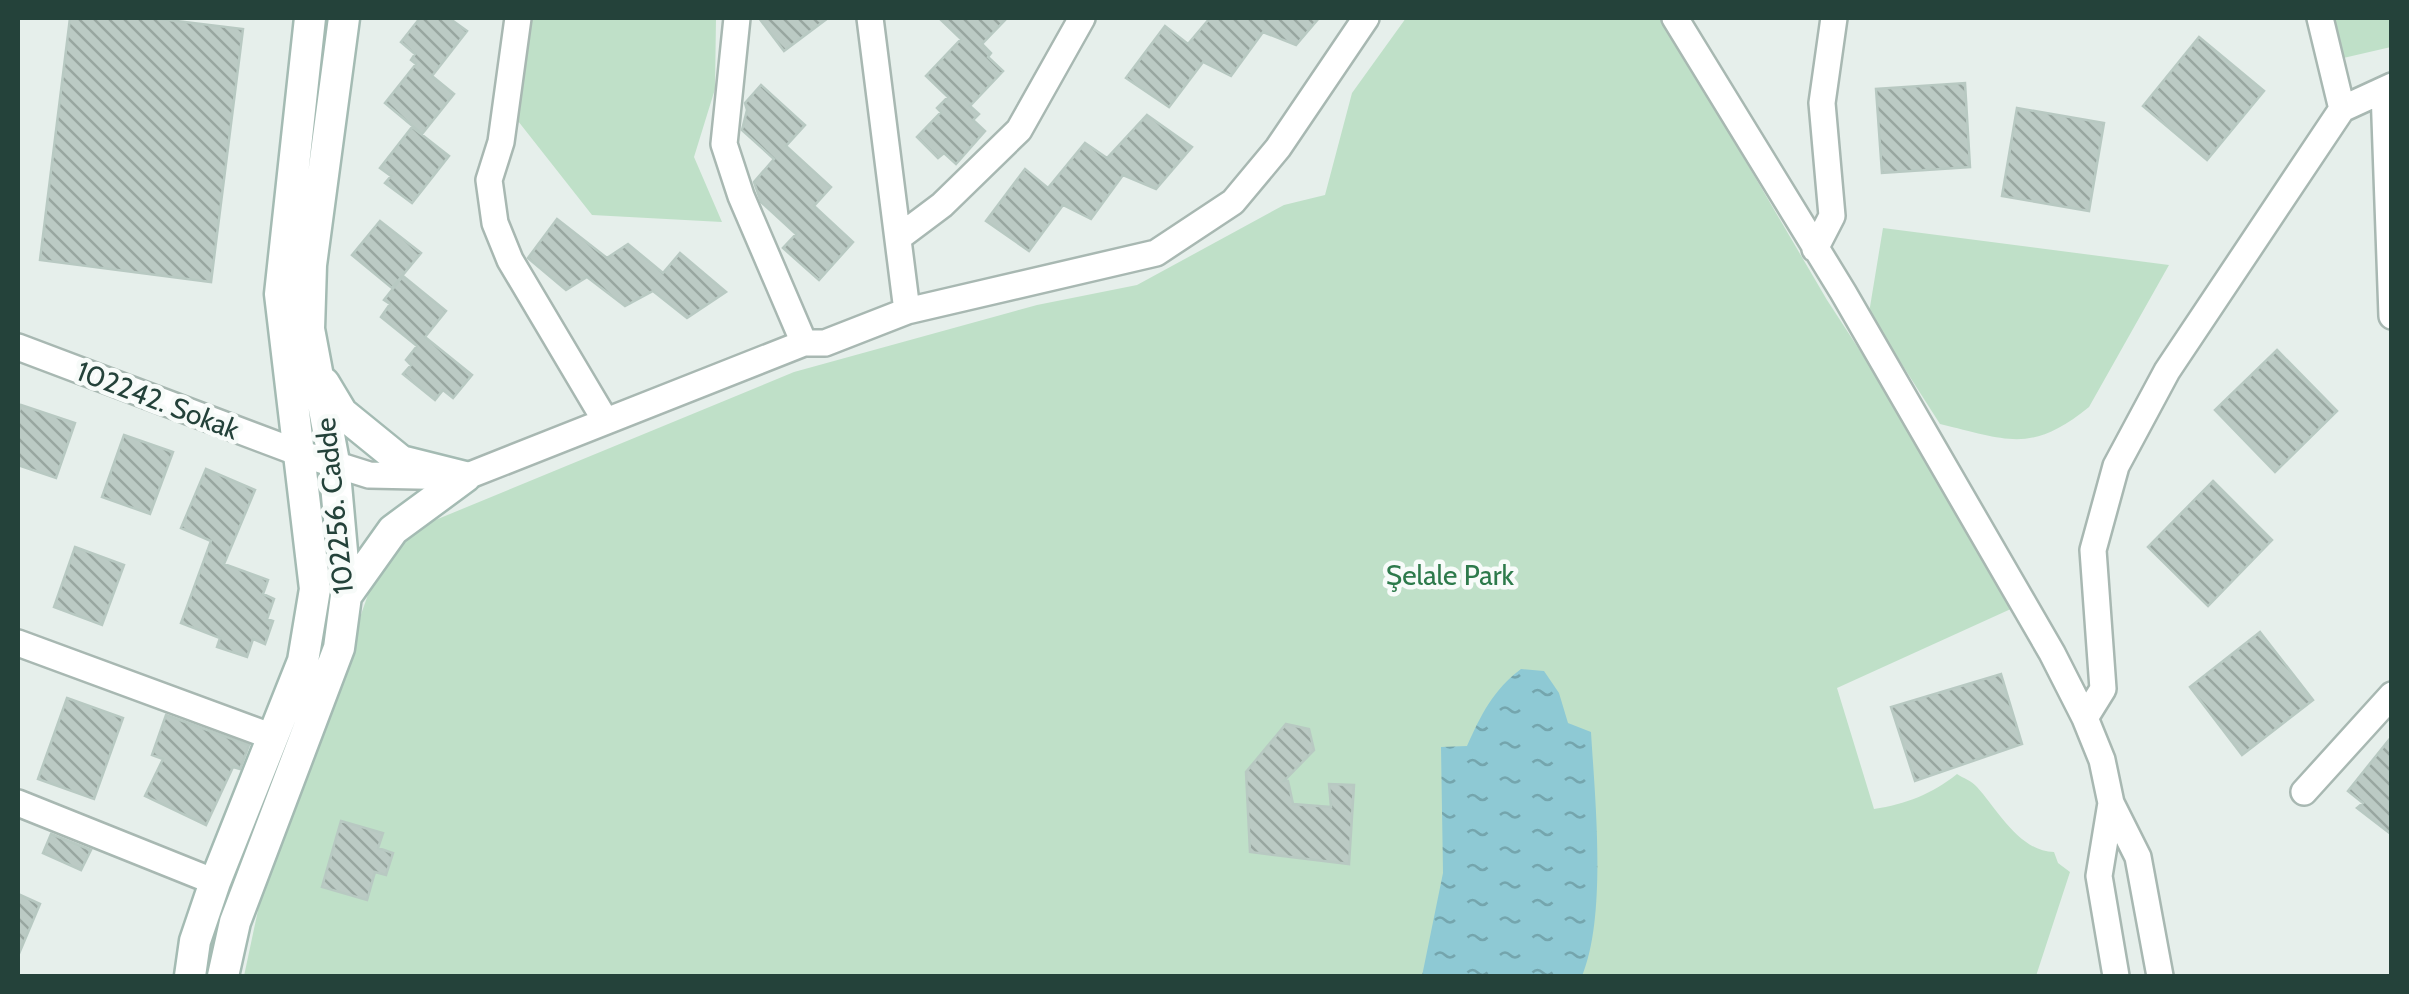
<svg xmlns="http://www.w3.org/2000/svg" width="2409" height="994" viewBox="0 0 2409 994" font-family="Cabin,sans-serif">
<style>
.green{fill:#bfe0c8}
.water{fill:url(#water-ripples)}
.building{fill:url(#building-back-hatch);stroke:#b8c9c2;stroke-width:2.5}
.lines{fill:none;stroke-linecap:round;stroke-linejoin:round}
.street-casing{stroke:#a8b8b2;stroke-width:30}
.secondary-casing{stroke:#a4bbb3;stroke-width:35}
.street{stroke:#fff;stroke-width:25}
.secondary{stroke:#fff;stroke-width:30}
.labels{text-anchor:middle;stroke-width:9;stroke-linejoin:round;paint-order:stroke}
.street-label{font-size:28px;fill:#24423a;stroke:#f7fbf9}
.park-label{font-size:28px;fill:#2d7a4b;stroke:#f7fbf9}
</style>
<defs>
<pattern id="water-ripples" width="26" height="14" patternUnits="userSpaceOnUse" patternTransform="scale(2.5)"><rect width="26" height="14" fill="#8ec9d4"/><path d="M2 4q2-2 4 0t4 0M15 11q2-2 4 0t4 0" fill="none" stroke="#74a5ad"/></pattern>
<pattern id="building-back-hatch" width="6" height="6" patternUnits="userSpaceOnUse" patternTransform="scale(2.5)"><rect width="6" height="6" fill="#bbcac4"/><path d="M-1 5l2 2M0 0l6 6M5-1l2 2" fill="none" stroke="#98a6a0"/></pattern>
</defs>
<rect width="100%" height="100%" fill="#e6efeb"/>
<path class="green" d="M529,18H716L715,89L694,157L722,222L592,215L518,121L519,65Z
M1406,18H1662L1827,300L1881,383L2013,608L1837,688L1874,809C1906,804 1932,794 1957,774C1963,778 1972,781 1977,787C1997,809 2020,852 2054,852L2058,863L2070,872L2036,976H244L264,882L282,842L372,583L391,553L416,528L794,372L1037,305L1137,285L1284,205L1325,195L1352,93Z
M2330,18H2391V47L2339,59Z
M1883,228L2169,265L2089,407C2031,454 2008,440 1940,424L1869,313Z"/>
<path class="water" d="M1521,669L1544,671L1559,693L1568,723L1591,732C1595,799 1607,916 1582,976H1422L1443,873L1441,747L1467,746C1481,715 1493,690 1521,669Z"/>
<path class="building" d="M70,18H152L243,29L211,282L40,260Z
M420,18H449L467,31L432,76L454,94L422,134L385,103L416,64L411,60L415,54L401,42Z
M759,18H828L784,51Z
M939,18H1007L982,44L991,53L988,57L1003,71L970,106L979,114L973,120L985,131L956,164L944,153L938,158L917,137L941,112L937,108L948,97L926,76L961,39Z
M1210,18H1319L1296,45L1263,32L1231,76L1203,62L1169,107L1126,78L1165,26L1188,44Z
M2199,37L2264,91L2207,160L2143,106Z
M1965,83L1970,167L1882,173L1876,89Z
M761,85L805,125L786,146L831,187L814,206L853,242L819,280L783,248L796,234L761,202L754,182L774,159L742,130L747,110L745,103Z
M2017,108L2104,123L2089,211L2002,196Z
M1147,115L1192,147L1156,189L1123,175L1091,219L1063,205L1029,251L986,221L1025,169L1048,188L1085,143L1107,158Z
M412,127L449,156L412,203L385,183L391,176L380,168Z
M557,219L607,258L628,244L663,273L680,253L726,292L687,318L653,291L625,306L587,277L566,290L528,258Z
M380,221L421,253L392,288L352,255Z
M403,276L446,311L425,337L472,375L453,398L443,390L435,400L403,374L411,365L406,360L417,346L381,317L390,304L384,300Z
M2277,350L2337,411L2275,472L2215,410Z
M21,405L75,423L56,478L18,465V415Z
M124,435L173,452L150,514L102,497Z
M206,469L255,490L224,564L268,580L263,594L274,599L267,619L273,621L265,644L253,639L247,657L217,647L220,638L181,623L211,541L181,528Z
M2213,481L2272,540L2208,606L2148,547Z
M75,547L124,565L102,625L54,607Z
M2260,632L2313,700L2242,755L2190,687Z
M2001,674L2022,744L1915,781L1891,707Z
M67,698L123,718L94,799L38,779Z
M166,715L249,745L240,769L233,767L206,825L145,796L163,759L152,755Z
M1286,724L1309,729L1314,750L1284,781H1288L1293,804L1331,807L1329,784L1354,785L1349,864L1250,852L1246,772Z
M2392,736V835L2357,808L2363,803L2348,791Z
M341,821L383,833L378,848L393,853L386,875L375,872L367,900L322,887Z
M51,834L91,850L81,870L43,853Z
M18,894L40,904L18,956Z"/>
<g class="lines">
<g class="street-casing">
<path id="street" d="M518,18L501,142L489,180L495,223L510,260L605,420
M737,18L724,144L741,196L804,343
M1675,18L1843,292L2052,653L2085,718L2102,760L2111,803L2138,857L2160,976
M2320,18L2342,109
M2384,90L2392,316
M898,238L942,205L1019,130L1082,18
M1815,249L1832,216L1822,103L1834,18
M907,311L1156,253L1233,202L1278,148L1366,18
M18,347L299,453L369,475L465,477L804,343H825L907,311L870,18
M18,643L273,737
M2085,718L2103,689L2093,550L2116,466L2167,371L2342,109L2392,86
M2304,792L2392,695
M18,803L215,882
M2111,803L2099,876L2116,976"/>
</g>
<g class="secondary-casing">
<path id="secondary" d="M324,383L342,413L401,461L465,477
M346,596L393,530L465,477
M190,976L195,941L215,882L303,661L315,589L280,294L310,18
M223,976L235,922L339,648L346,596L334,462L309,329L311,265L344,18"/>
</g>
<use href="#street" class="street"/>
<use href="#secondary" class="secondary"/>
</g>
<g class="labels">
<g class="street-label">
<text transform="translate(158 400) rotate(21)" y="10">102242. Sokak</text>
<text transform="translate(334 506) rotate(-96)" y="10">102256. Cadde</text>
</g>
<g class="park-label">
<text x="1450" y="585">Şelale Park</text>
</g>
</g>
<rect width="2409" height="994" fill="none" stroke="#24423a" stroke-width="40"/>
</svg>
